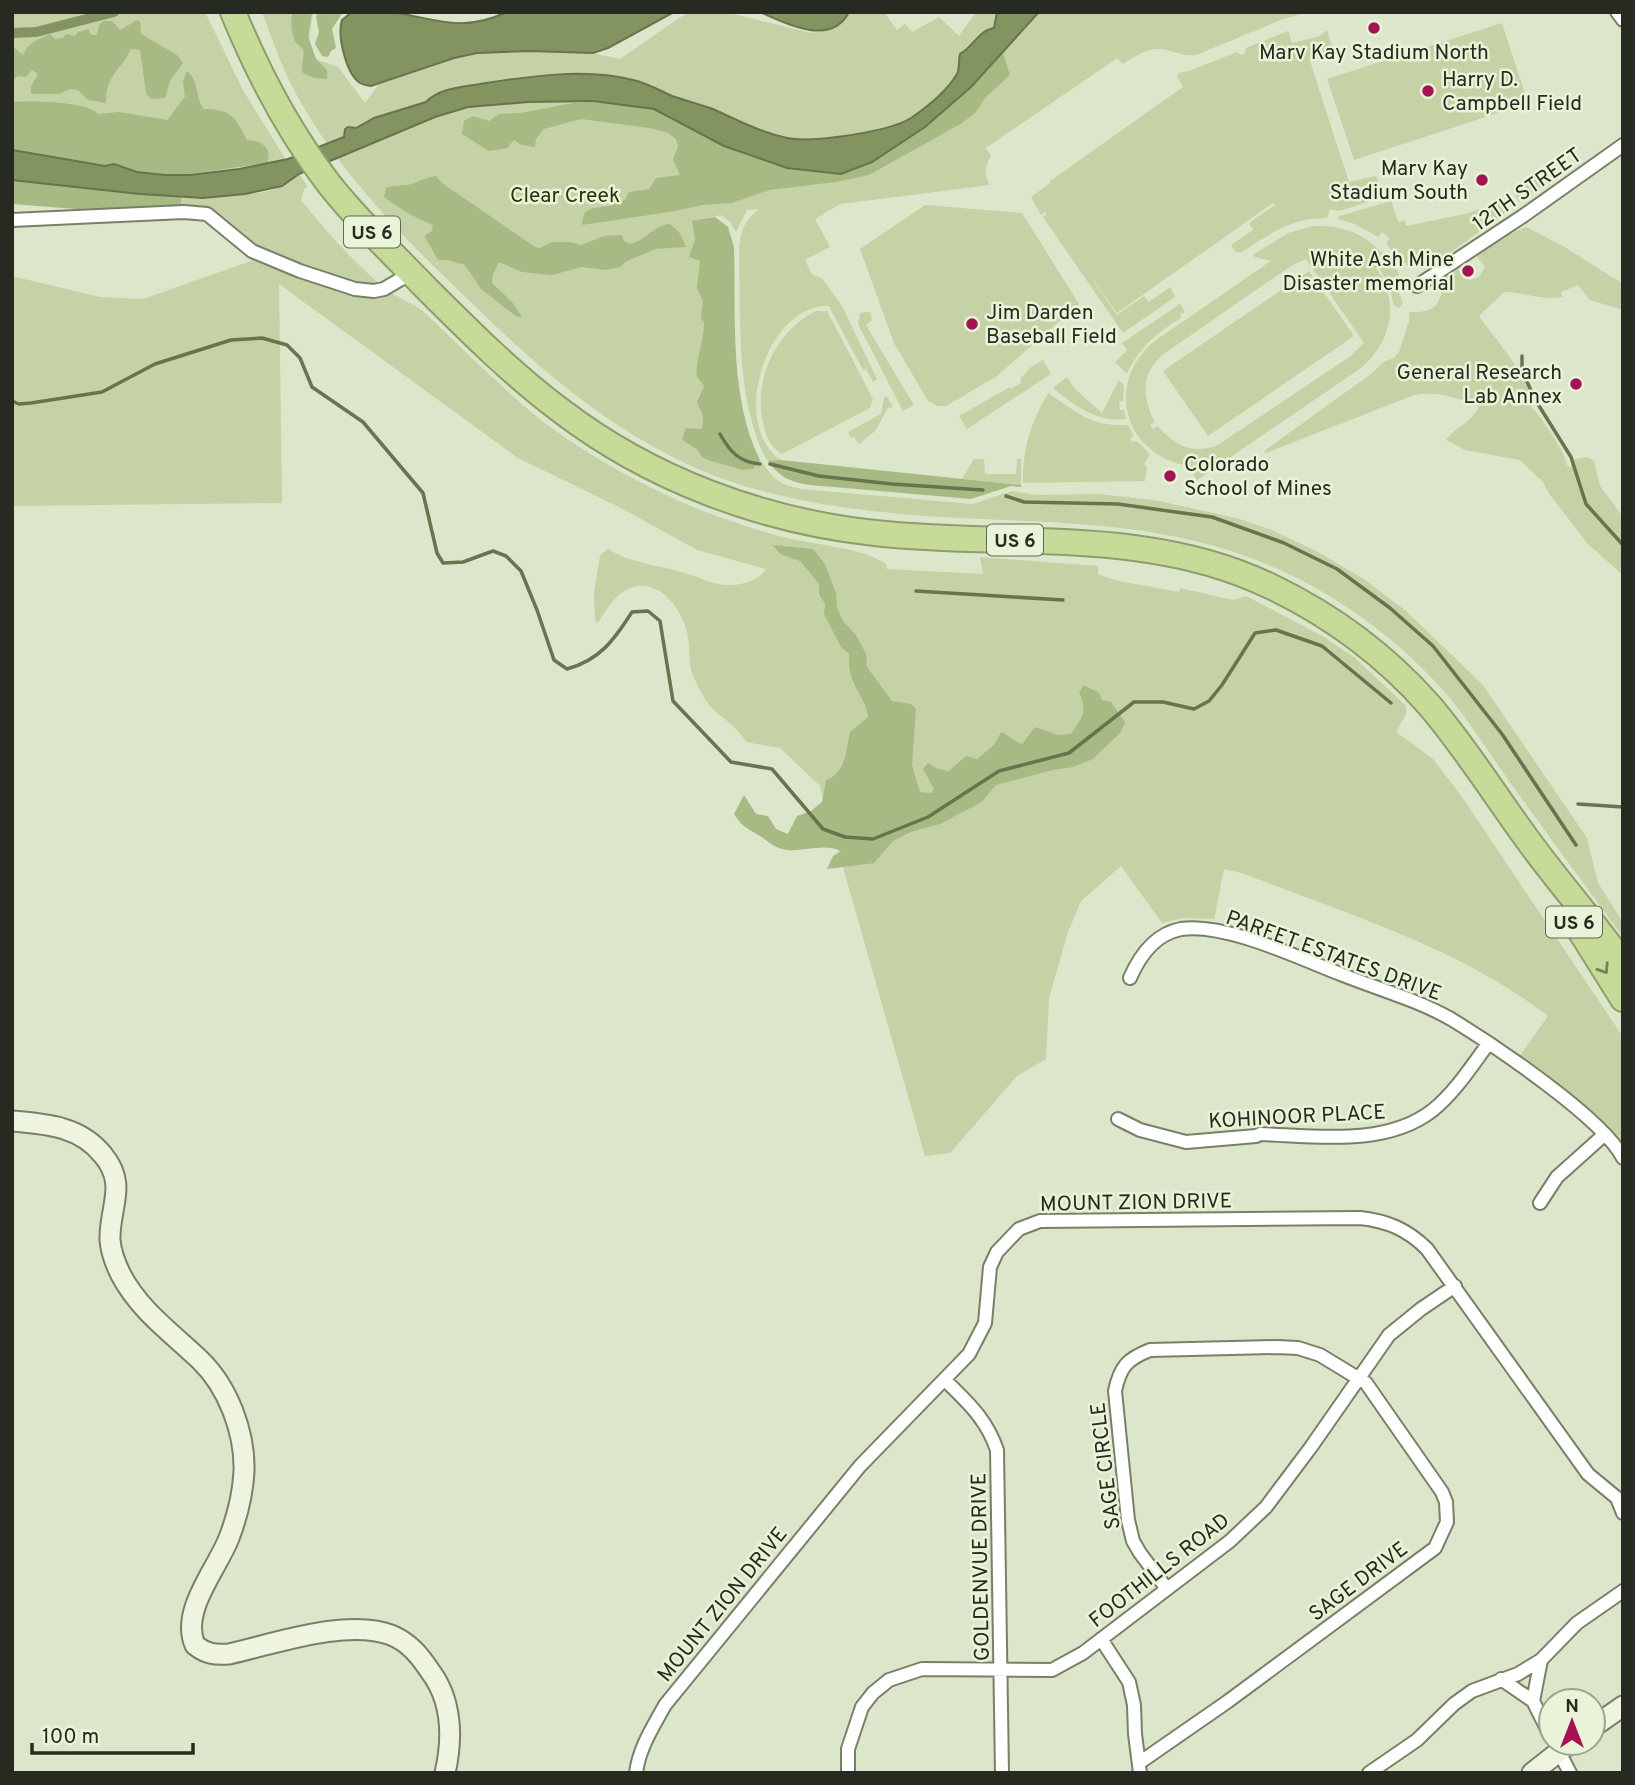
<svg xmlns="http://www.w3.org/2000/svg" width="1635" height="1785" viewBox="0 0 1635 1785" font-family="Overpass,sans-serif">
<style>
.green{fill:#c4d2a6;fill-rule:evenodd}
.forest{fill:#a8ba84}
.water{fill:#849460;stroke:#68744d;stroke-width:2}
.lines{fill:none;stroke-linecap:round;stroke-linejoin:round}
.stream{stroke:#68744d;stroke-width:3.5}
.canal{stroke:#849460;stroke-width:10}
.street-casing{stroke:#788168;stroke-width:16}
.secondary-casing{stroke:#788168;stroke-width:23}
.highway-casing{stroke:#8e9d6d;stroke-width:28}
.street{stroke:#fff;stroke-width:12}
.secondary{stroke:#eef4e0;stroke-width:19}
.highway{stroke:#c5db97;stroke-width:24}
.oneway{stroke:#76825c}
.poi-dot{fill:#a41254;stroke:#e9f3d7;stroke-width:2.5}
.labels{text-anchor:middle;stroke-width:5;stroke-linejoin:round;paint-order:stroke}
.shield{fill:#e9f3d7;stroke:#616657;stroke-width:2}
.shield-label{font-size:19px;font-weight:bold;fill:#272a20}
.poi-label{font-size:21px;fill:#272a20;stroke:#e9f3d7;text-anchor:start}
.street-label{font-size:21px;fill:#272a20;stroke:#e9f3d7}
.park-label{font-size:21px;fill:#283309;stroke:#e9f3d7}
</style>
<rect width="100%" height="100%" fill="#dce6ca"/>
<path class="green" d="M12,12H205L243,90L286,160L190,175L12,150Z
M262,12H313L309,40L312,53L318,60L338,67L365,103L378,85L454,58L477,53L529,51L593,53L620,59L688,12H725L811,33L834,28L849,12H889L886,15L897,30L905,24L912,32L939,17L959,36L976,12H1308L1281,20L1196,55C1185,56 1177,53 1167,50C1149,46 1137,55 1123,64L1117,58L986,148L991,156C985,166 983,175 990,185L840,204L815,219L830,247L805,260L812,275L822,278L842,306L877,379L873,382L866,369L863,370L829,306C767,303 728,425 781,460L768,461L766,459C735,397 741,319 739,251C740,233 744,220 759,209L747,210L736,232L730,222L721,215L708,218L714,461L744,470L753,469L760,460L773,477L783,484L801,489L973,504L1012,491L1036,495L1098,494L1154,500L1236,518L1272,530L1318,552L1364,579L1406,611L1483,685L1587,838L1598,883L1623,922V937C1587,888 1550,838 1514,788C1490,755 1469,719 1442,689C1404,646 1354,608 1303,581C1158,505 1011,530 856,509C802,502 736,488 687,464C591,418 526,356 451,283C397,231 337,167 300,101C284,73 273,42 262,12Z
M1502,23L1528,103L1354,160L1327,79Z
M1327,30L1334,53L1310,61L1349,182L1376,176L1383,197L1339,211L1330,209L1327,218C1293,217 1269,234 1242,252H1236L1231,245L1253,230L1249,223L1275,205L1273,203L1117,313L1079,260L1117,315L1144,296L1149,302L1170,287L1175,297L1123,333L1043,217L1047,214L1045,212L1041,215L1031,197L1050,183V181L1183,87L1177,77L1179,73L1189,71L1237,52L1241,55L1245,54L1246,48L1288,31L1292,43L1320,36Z
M1553,160L1561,173L1519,202L1514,193Z
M299,174L308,187L305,188L301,200C328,233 355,265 389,291C400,300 414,303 425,313C465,351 503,390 546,424C594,459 648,489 703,511C728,520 753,529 779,536C808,544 862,547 886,564L887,569L983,574L980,557L1098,566V574L1114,580L1179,592L1180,588L1233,600L1246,596L1324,637L1355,658L1406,706V714L1396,732L1433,759L1462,797L1623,1037V1146L1591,1110L1519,1057L1548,1016C1458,947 1346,914 1242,873L1224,869L1214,919L1182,918L1162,923L1121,866L1081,901L1068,932L1049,998L1046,1059L1017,1076L950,1153L925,1156L820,786L780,748L746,742C738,728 728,722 716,712C706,703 700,691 695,680C687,665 691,648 687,632C680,603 651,570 620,594C611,601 604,614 597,624L595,620L594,593L600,555L608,549C633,565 664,565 691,575C703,579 714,585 728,585C742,585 758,581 766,569L697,550L623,509L518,458L279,284L282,503L12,506V276L100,297L143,299L251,261L250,241L210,210L181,207V197C206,198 259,196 281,187C287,184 292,177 299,174Z
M1504,200L1509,210L1432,266L1419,264L1408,266L1404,262L1402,263L1386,243L1390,239L1382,232L1378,237L1355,224L1338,219L1339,216L1391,201L1398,222L1405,220L1406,226L1465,214L1487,207L1489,209Z
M925,205L1022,213L1079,304L997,376L946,406H937L928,401L894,343L860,249Z
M1313,226C1355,225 1375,241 1399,273L1398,291L1403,303L1399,308L1394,305L1389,286L1378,266L1376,268C1400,302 1392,342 1361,368L1197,480L1188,466C1123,455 1104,381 1156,340L1271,261L1255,257L1253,255L1288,233ZM1306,259L1364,343L1352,355L1218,445C1194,455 1174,446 1158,426L1153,429L1150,425L1155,422C1141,396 1141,372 1165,353L1291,266Z
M1526,227L1563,246L1623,284V310L1590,300L1578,285L1561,292L1562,297C1543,301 1523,292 1504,292L1479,316C1490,333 1538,386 1529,404C1539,415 1565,450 1567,465L1570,468L1575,459L1588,457L1594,461L1600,486L1623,517V575L1588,544L1550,495L1543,482L1520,460L1465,450L1446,440C1456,426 1472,423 1479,406C1455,398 1442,391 1414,395L1276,449L1266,453L1264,451L1371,374L1385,361L1394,358L1399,352L1409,321V312C1430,312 1435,311 1442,293L1437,291L1438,286L1448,285L1439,284L1440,282L1458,269L1463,277L1470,280L1479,277L1485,267L1476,255L1500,238Z
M1309,271L1354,336L1208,436L1163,371Z
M1180,304L1185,312L1180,315L1181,318C1158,332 1138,348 1127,374L1115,362L1127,350L1122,343Z
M816,311H827L873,399L870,408L782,454C770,447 766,436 763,423C753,379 776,331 816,311Z
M867,312L871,313L872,320L866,325L914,405L903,411L858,324L860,313Z
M1043,360L1051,374L967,429L959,416L1010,387L1011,389L1021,383L1020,379L1031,367Z
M1067,377L1075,389L1102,413L1119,380L1124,385L1123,401H1119L1120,410H1124L1126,419C1097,423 1075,406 1053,388Z
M1048,393C1079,413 1090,427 1128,425L1134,436L1130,438L1132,442L1137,441L1150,454L1144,464L1147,467L1145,481L1023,483C1023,447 1030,425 1048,393Z
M887,396L893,407L888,408L875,431L859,444L854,437L851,438L848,432L881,414L884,398Z
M974,459H984L985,474H1016L1017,459H1021V485L962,479Z"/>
<path class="forest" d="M293,12H312L308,36L316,59L327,70V79L314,78L303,73C300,65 305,57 303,50C302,46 297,45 295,41C291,33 290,21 293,12Z
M318,12H343L332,29L336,48L331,51L328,57L322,56L315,44L319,32L316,17Z
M137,20L140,22L141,34L177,55L183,63L170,81L165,98L151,99L146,93L140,50L131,49C120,72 106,74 106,103L88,100L78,90L70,89L59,94H31V86L38,74L32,70L26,77L18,76L12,81V46L23,55C28,42 37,40 50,34L55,39L63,38L66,34L75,36L78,32L88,29L91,35H97L99,25L103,21H112L120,30Z
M1003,53L1010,75L985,98L975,113L962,123L869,175L836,182L769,190L732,203L703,205L669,212L582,225C583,201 600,211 614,204C617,203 621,200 625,200L629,192L649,189L656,178L680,175L673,159L678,147L676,139L668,133L649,128L581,119L544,129L536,139L535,147L521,145L514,140L507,148L489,151L462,134L464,121L473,116L489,121L499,114L520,113L573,103L612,102L644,107L657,109L743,154L787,168L841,174L872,162L925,127Z
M187,71C199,81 195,97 204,109C231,109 235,117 247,140C261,141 273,147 267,163L174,176L137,172L114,164L105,166L12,150V102C29,101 88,101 98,114L119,112L167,120L185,97L183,81Z
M436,176L442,183L535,247L540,248L552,242H571L581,245L604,236L621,235L625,242L630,244C645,241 654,225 670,224L679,232L686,247L656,249L627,261L620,267L606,270L582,267L552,275L522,272L499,262L493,274L492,283L512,302L522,317H517L481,289L465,265L448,260H438L425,237V235L432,231L433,225C415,218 400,209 384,197L386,188C395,184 405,187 414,183C422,180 427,177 436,176Z
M12,180L181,197V207L76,209L12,204Z
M715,217L728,227L734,247C736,315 729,398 760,460L753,469L743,470L711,461L702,457L698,450L682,440L686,428L702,429C704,413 703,415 697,402L704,386C702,382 699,380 697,377C694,371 705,334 704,322L701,319L703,301L697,288L700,261L689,257L695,240L692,221Z
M781,460L1021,485V487L1011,486L971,499L810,485C790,482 779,477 768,461Z
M773,545L813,549L825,564L836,593L837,608L843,621L856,635L866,654L867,667L892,701L911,704L916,709L912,765L920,792L931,793L934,789L923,769L928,763L938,769L949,771L966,756L977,759L994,745L1001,732C1009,735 1013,741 1022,744L1035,727L1058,735L1071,734C1081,718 1089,712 1079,693L1084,685L1099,693L1102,700L1111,702L1125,722L1121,732L1093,759L1073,767L1053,770L996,785L982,802L940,824L911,832L893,841L874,863L827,869L833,856L841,851C821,842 801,854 782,849C772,846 767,840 758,835C745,826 744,829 734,814L744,795L756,814L768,816L776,829L788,834L797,816L811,811L822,802L826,780C846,773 846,750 850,732L868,717C866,700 854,689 850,672C849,667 849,660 849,654L841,647L824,614L825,604L819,594V584L800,561L780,554Z"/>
<path class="water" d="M352,12C364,12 378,11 390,12C437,18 459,34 507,12H674L608,48L593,53L529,51L477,53L454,58L371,86C368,85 363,85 360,83C346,74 337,35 342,20Z
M760,12H849C831,47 786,24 760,12Z
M997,12H1039L971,87L925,127L872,162L841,174L787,168L724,146L654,109L593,101L528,102L468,107L435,117L299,174L282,186L245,194L203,198L140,194L12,180V150L105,166L114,164L137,172L165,175H190L239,169L288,159L344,137L345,129L348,127L356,128L374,118L426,102C440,87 466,87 486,83C532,76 586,68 633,80C647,83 659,90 672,96C686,101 699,104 713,109C737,120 760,132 787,138C812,143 889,132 911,118C927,107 947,91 957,74C960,69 958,61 960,54C973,47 979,30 994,28Z"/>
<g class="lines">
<path class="stream" d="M1522,356V371L1536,401L1571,457L1586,504L1623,545
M12,401L19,404L31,403L102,392L155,364L231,340L262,338L287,345L300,358L312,387L363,422L423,493L437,553L443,563L463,562L493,551L506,556L521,571L537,610L554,660L567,669C600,660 614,640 632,612L648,611L660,621L673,701L731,762L772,769L823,829L845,837L873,839L928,817L999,771L1069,753L1134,702H1163L1194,709L1209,701L1222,685L1255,633L1276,630L1322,646L1391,703
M720,434C730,452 739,462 760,464
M770,464L819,476L892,484L983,490
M1006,496L1024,502L1118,504L1212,517L1284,543L1337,569L1390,608L1433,646L1502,734L1576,845
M916,591L1063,600
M1578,804L1623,807"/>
<path class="canal" d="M12,33L36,32L114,12"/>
<g class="street-casing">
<path id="street" d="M1617,12L1623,20
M12,220L184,212L207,214L252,251L300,271L355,289L374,291L384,289L411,273
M1417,286L1523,216L1623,145
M1130,978C1140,955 1155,934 1181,929C1225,922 1301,959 1343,975C1378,989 1418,1000 1451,1019C1492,1044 1603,1118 1623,1158
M1118,1119L1140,1130L1186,1142L1256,1136L1260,1134C1316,1136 1386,1147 1433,1110C1455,1092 1471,1067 1488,1044
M1540,1203L1557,1177L1605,1134
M945,1380C968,1403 986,1418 997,1450L1002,1773
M1101,1639L1129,1682L1134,1705L1135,1734L1140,1773
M1501,1679L1533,1701L1551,1737
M1533,1701L1541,1660
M1556,1746L1570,1773
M1139,1763L1227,1702L1435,1548L1447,1522L1446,1502L1442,1492L1366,1383L1320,1355L1298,1348L1277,1347L1150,1350C1127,1359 1120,1367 1115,1391L1128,1520L1133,1541L1140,1553L1167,1589
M636,1773C639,1748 653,1727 665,1705L860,1466L969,1354L985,1323L990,1267L997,1252L1019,1229L1040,1221L1360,1218C1387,1221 1407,1229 1427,1249L1588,1474L1617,1498L1623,1513
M848,1773V1749L862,1707L873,1693L889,1680L922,1669L1052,1670L1083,1653L1230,1541L1266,1507L1311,1447L1389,1335L1421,1309L1455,1286
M1369,1773L1417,1740L1454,1704L1472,1691L1518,1674L1541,1660L1577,1623L1623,1591"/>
</g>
<g class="secondary-casing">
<path id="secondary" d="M12,1121C46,1124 80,1126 103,1155C128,1185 109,1207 110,1240C111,1253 116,1265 121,1275C140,1311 172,1333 200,1360C228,1387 245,1432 244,1471C243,1493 237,1517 229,1538C217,1569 180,1611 195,1645C206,1654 215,1655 229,1654C274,1644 347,1618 391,1635C409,1642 420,1656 430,1671C452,1700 453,1738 445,1773
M1593,1727L1623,1706
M1532,1773L1570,1743"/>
</g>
<g class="highway-casing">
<path id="highway" d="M233,12C258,73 289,132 329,184C359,222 394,255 427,289C470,332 512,374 560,410C650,479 762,521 875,533C1008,548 1148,526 1272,587C1332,616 1385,655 1429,705C1466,748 1496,797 1530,843C1560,884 1594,922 1623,964
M1574,921L1623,999"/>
</g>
<use href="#street" class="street"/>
<use href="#secondary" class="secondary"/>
<use href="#highway" class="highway"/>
</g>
<defs><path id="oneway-chevron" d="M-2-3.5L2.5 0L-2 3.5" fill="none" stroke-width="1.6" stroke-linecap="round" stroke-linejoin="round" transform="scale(1.75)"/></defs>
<use class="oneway" href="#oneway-chevron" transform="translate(1604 969) rotate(57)"/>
<g class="poi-dot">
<circle cx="1374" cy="28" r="7"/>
<circle cx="1428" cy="91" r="7"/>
<circle cx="1482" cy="180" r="7"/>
<circle cx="1468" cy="271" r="7"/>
<circle cx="972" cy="324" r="7"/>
<circle cx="1576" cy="384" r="7"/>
<circle cx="1170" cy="476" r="7"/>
</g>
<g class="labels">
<g class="shield">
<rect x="344" y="216.5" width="56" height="31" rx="5"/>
<rect x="987" y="524.5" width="56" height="31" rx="5"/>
<rect x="1546" y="906.5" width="56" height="31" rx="5"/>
</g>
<g class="shield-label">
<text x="372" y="239">US 6</text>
<text x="1015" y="547">US 6</text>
<text x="1574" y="929">US 6</text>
</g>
<g class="poi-label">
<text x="1374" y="59" text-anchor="middle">Marv Kay Stadium North</text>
<text x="1442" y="86">Harry D.<tspan x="1442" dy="24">Campbell Field</tspan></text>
<text x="1468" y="175" text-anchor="end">Marv Kay<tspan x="1468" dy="24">Stadium South</tspan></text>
<text x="1454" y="266" text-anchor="end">White Ash Mine<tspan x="1454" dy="24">Disaster memorial</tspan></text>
<text x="986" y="319">Jim Darden<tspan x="986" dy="24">Baseball Field</tspan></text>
<text x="1562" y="379" text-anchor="end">General Research<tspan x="1562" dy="24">Lab Annex</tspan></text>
<text x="1184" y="471">Colorado<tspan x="1184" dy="24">School of Mines</tspan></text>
</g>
<g class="street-label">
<text transform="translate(1527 189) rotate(-35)" y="7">12TH STREET</text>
<text transform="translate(1334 955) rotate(20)" y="7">PARFET ESTATES DRIVE</text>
<text transform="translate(1297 1116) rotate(-3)" y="7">KOHINOOR PLACE</text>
<text transform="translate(1136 1202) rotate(-1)" y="7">MOUNT ZION DRIVE</text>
<text transform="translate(1105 1466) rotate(-97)" y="7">SAGE CIRCLE</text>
<text transform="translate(980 1567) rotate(-91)" y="7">GOLDENVUE DRIVE</text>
<text transform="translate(1159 1570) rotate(-38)" y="7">FOOTHILLS ROAD</text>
<text transform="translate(1358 1581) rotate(-37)" y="7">SAGE DRIVE</text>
<text transform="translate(722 1604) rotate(-51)" y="7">MOUNT ZION DRIVE</text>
</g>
<g class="park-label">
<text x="565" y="202">Clear Creek</text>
</g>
</g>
<rect width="1635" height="1785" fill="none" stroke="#272a20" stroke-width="28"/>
<g transform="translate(1572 1722)"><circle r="33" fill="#e9f3d7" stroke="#9ba38e" stroke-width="2"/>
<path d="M0-5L12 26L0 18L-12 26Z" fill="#a41254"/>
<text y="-10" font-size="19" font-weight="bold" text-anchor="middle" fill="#272a20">N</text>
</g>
<path d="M32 1743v10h161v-10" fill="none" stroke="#272a20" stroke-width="3.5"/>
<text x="42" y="1743" font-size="21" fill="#272a20" stroke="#e9f3d7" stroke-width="5" paint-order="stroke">100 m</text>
</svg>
